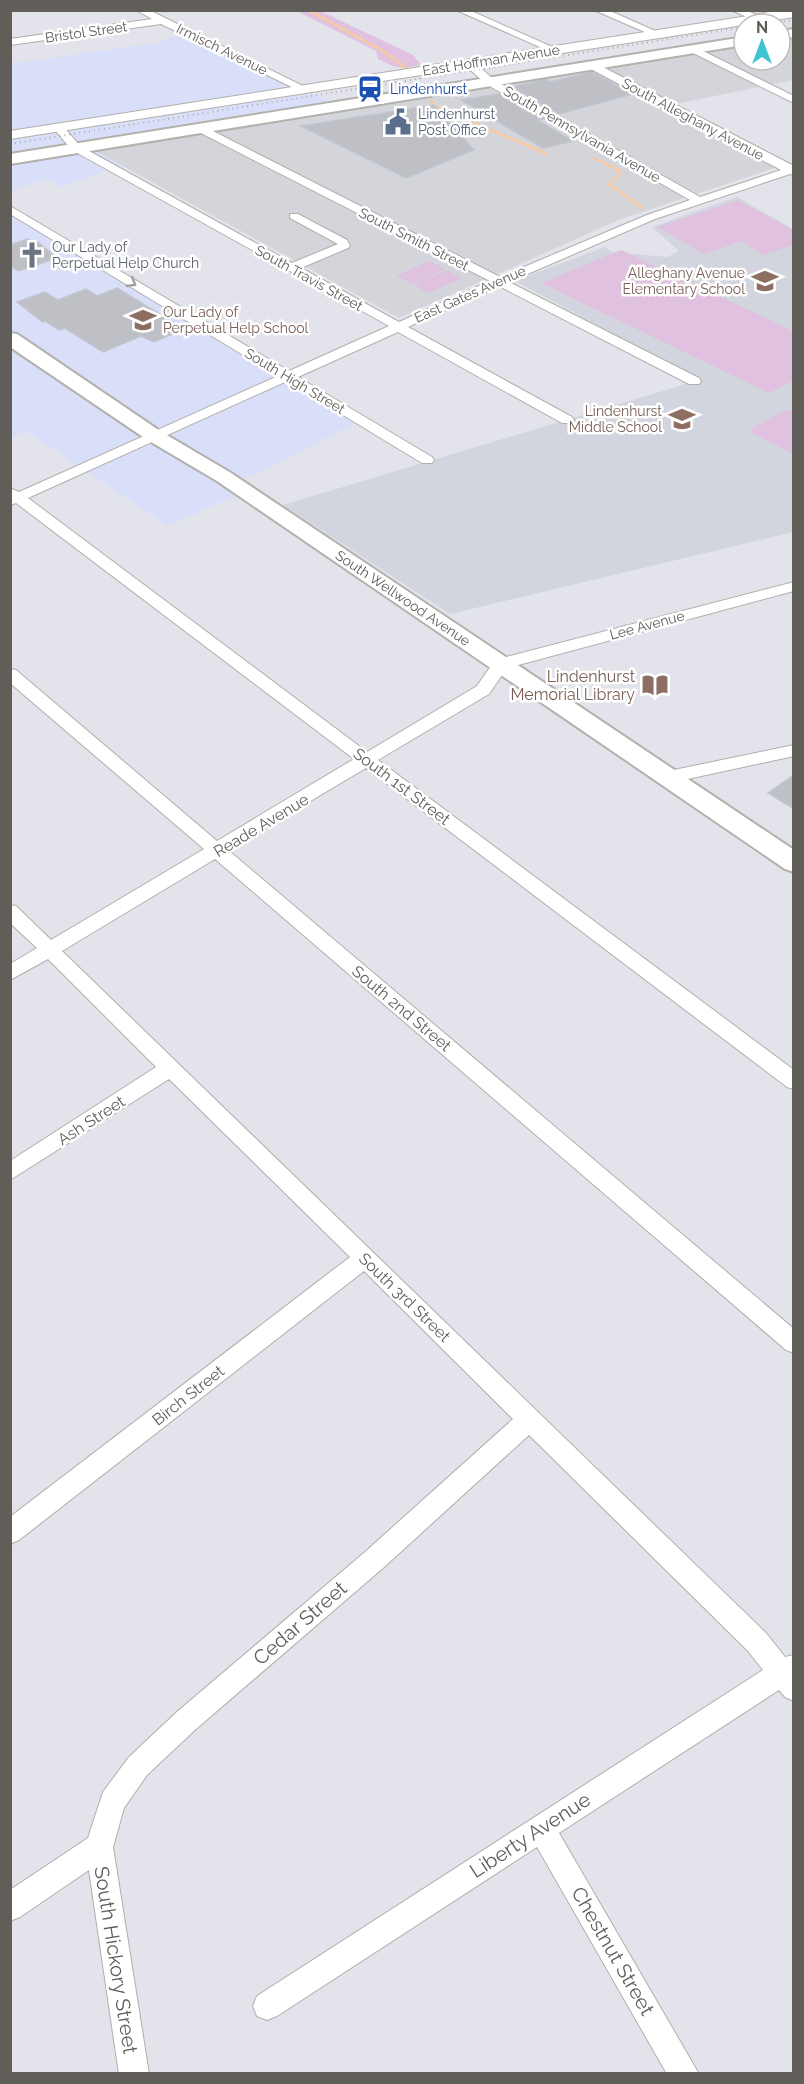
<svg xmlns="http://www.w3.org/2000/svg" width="804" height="2084" viewBox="0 0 804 2084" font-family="Raleway,sans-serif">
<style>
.commercial{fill:#d9dff9}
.industrial{fill:#d4d5da}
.education{fill:#d3d5de}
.green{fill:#e0c1df}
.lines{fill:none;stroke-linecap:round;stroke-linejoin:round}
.stream{stroke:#f4cba9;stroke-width:3}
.building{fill:#bec0c6;stroke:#c1c5cf;stroke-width:1.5}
.minor-casing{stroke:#b1afab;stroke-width:2}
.tertiary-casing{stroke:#b1afab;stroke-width:2}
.secondary-casing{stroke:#b3b1ac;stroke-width:4}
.minor{fill:#fff;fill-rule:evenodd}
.tertiary{fill:#fff;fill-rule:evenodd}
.secondary{fill:#fff;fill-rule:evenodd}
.rail{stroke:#adadac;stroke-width:2;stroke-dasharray:1 4;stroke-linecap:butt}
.oneway{stroke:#a09e9c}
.labels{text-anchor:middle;stroke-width:5;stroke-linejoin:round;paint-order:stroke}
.far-street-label{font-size:14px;fill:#615e5a;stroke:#fff}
.far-transit-label{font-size:14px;fill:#164399;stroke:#fff;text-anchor:start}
.far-service-label{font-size:14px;fill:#4e5e75;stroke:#fff;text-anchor:start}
.far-worship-label{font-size:14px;fill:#5b616d;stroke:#fff;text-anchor:start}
.far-education-label{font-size:14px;fill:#785e54;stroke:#fff;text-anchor:end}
.education-label{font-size:16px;fill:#785e54;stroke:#fff;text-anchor:end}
.street-label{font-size:16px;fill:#615e5a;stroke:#fff}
.near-street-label{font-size:20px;fill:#615e5a;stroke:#fff}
</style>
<rect width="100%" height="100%" fill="#e2e3eb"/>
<path class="commercial" d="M184,33L345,109L93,150L121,165L61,187L46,179L11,191L10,64L157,43Z
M10,207L363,419L239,482L248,490L168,526L26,431L11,438Z"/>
<path class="industrial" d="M793,37V80L676,104L790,163L621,219L399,318L92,149L744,45V60H780V39Z"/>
<path class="education" d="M737,197L793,229V532L450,614L283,505L699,380L515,281L604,247L612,252L667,257L679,251L652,227Z"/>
<path class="green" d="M297,11H320L413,55L421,65C401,69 397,69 378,59L376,51Z
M738,200L793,230V245L763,255L741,241L704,254L657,227Z
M621,250L793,331V381L769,393L541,283Z
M430,261L445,269L411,284L396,275Z
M447,270L462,278L428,293L413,284Z
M786,410H793V454L752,433L751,429Z"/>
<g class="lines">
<path class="stream" d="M308,10L383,51L407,69
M431,101L436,107L547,154
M594,158L620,171V174L609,184L642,208"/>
</g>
<path class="building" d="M592,72L633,94L559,114L512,87L546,79L550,82Z
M499,94L543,119L537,120L573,141L543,148L461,100Z
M434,105L474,150L406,178L301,126Z
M28,239L34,243L38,242L57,258L19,271L10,266V245Z
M117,288L184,329L154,342L141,336L103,352L68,330L65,328L59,330L45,321L43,322L17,302L45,292L58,300L86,289L97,296Z
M794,775V809L768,793Z"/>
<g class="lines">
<g class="minor-casing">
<path id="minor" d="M136,10H149L309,89L300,91L161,24L10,45V39L152,19Z
M456,10H469L559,50L551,52Z
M594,10H608L662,34L654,36Z
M731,10H745L757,15L772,11L777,14L756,21Z
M689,47H695L794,96V103L689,51Z
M465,61H473L494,80L700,197L781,170L589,68V64H597L794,166V175L790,174L655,219L509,282L699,378L701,381L699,384H689L499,286L408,327L572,417L574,420L572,423H562L398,332L298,377L432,457L434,460L432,463H422L287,381L28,498L367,752L477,686L495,660L794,582V591L507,668L489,694L378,760L794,1070V1089L787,1087L366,768L228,850L794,1329V1353L786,1350L215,859L62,951L766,1633L785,1657L794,1655V1701L785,1697L779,1690L559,1833L699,2074H667L537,1847L277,2016L267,2020L257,2016L253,2006L257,1996L763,1670L748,1651L529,1435L383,1568L196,1729L147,1775L124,1808L113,1847L149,2074H119L89,1870L20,1917L10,1921V1890L88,1838L103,1792L129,1757L178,1711L365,1552L513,1419L364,1271L19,1540L10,1544V1517L350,1257L169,1079L10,1180V1161L156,1067L48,959L10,980V964L37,948L10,923V905L16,906L51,940L204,849L10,683V669L16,670L217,841L354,759L16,503L10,505V488L19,492L278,376L10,214V206L289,371L389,326L72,150L54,129V125H62L80,146L292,263L338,244L290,218V214H298L347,240L350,246L348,248L301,268L399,322L490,281L195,130V126H203L500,277L647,215L690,200L486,84L465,65Z
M794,745V756L669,783L663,781L661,777L663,773L669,771Z"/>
</g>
<g class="tertiary-casing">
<path id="tertiary" d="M786,10H794V17L10,139V131Z"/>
</g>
<g class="secondary-casing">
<path id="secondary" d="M794,29V37L780,39V31Z
M744,37V45L10,164V154Z
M10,333L17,334L160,431L231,473L794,850V872L785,869L217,481L146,439L10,347Z"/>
</g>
<use href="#minor" class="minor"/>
<use href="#tertiary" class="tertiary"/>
<use href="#secondary" class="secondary"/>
<path class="rail" d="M764,24L794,20
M10,144L744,27"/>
</g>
<defs><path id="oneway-chevron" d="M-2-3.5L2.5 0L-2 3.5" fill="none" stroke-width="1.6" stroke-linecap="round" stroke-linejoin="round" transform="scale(1.5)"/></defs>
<use class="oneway" href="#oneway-chevron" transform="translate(132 283) rotate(31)"/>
<defs>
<g id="station-bare" transform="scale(2.07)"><path d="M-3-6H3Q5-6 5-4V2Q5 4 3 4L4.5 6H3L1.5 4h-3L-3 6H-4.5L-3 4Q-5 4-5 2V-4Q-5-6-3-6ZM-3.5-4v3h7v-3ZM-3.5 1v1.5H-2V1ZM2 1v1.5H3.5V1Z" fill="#1a4fb4" stroke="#fff" stroke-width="2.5" paint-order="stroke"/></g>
<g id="civic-bare" transform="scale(2.07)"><path d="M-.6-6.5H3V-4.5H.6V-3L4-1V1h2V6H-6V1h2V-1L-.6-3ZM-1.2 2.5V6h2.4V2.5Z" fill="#5c6f8a" stroke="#fff" stroke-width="2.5" paint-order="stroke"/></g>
<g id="church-bare" transform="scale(2.07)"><path d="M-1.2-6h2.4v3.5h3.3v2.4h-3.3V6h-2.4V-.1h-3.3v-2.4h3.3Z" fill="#6b7280" stroke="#fff" stroke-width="2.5" paint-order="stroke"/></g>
<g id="school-bare" transform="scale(2.07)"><path d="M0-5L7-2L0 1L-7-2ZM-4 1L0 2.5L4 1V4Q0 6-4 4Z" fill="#8d6e63" stroke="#fff" stroke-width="2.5" paint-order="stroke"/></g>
<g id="library-bare" transform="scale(2.07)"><path d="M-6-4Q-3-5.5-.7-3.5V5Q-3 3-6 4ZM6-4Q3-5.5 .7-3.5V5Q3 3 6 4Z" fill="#8d6e63" stroke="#fff" stroke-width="2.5" paint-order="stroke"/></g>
</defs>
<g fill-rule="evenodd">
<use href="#station-bare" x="370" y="89"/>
<use href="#civic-bare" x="398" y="122"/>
<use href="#church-bare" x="32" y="255"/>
<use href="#school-bare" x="765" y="281"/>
<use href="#school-bare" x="143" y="320"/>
<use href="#school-bare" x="682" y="419"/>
<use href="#library-bare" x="655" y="685"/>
</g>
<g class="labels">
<g class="far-street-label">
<text transform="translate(86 32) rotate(-8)" y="5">Bristol Street</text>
<text transform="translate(222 49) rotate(26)" y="5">Irmisch Avenue</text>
<text transform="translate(491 60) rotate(-9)" y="5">East Hoffman Avenue</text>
<text transform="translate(693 119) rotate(28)" y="5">South Alleghany Avenue</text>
<text transform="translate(582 134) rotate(30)" y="5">South Pennsylvania Avenue</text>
<text transform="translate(414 239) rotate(27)" y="5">South Smith Street</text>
<text transform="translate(309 278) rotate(29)" y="5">South Travis Street</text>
<text transform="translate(470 294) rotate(-24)" y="5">East Gates Avenue</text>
<text transform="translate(295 381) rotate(31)" y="5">South High Street</text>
<text transform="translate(403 598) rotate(34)" y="5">South Wellwood Avenue</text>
<text transform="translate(647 625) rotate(-15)" y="5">Lee Avenue</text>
</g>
<g class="far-transit-label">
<text x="390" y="94">Lindenhurst</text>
</g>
<g class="far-service-label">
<text x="418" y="119">Lindenhurst<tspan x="418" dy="16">Post Office</tspan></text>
</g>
<g class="far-worship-label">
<text x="52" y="252">Our Lady of<tspan x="52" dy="16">Perpetual Help Church</tspan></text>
</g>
<g class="far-education-label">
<text x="745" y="278">Alleghany Avenue<tspan x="745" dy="16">Elementary School</tspan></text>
<text x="163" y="317" text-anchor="start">Our Lady of<tspan x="163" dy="16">Perpetual Help School</tspan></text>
<text x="662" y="416">Lindenhurst<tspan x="662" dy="16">Middle School</tspan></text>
</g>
<g class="education-label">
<text x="635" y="682">Lindenhurst<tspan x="635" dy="18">Memorial Library</tspan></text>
</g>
<g class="street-label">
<text transform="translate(402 786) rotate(37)" y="6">South 1st Street</text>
<text transform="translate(261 825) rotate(-31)" y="6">Reade Avenue</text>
<text transform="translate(402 1008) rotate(40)" y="6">South 2nd Street</text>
<text transform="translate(91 1120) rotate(-33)" y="6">Ash Street</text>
<text transform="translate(405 1297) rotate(44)" y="6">South 3rd Street</text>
<text transform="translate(188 1395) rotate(-38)" y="6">Birch Street</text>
</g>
<g class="near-street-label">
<text transform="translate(300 1623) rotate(-41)" y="7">Cedar Street</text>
<text transform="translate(530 1835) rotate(-33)" y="7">Liberty Avenue</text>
<text transform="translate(613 1951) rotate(60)" y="7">Chestnut Street</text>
<text transform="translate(116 1960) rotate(81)" y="7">South Hickory Street</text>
</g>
</g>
<rect width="804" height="2084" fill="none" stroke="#615e5a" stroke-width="24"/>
<g transform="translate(762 42)"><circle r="28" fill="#ffffff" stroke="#c0bfbd" stroke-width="1.5"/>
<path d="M0-4.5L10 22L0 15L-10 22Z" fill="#40c3d3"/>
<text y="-9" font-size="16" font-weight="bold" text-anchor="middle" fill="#615e5a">N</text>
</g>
</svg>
